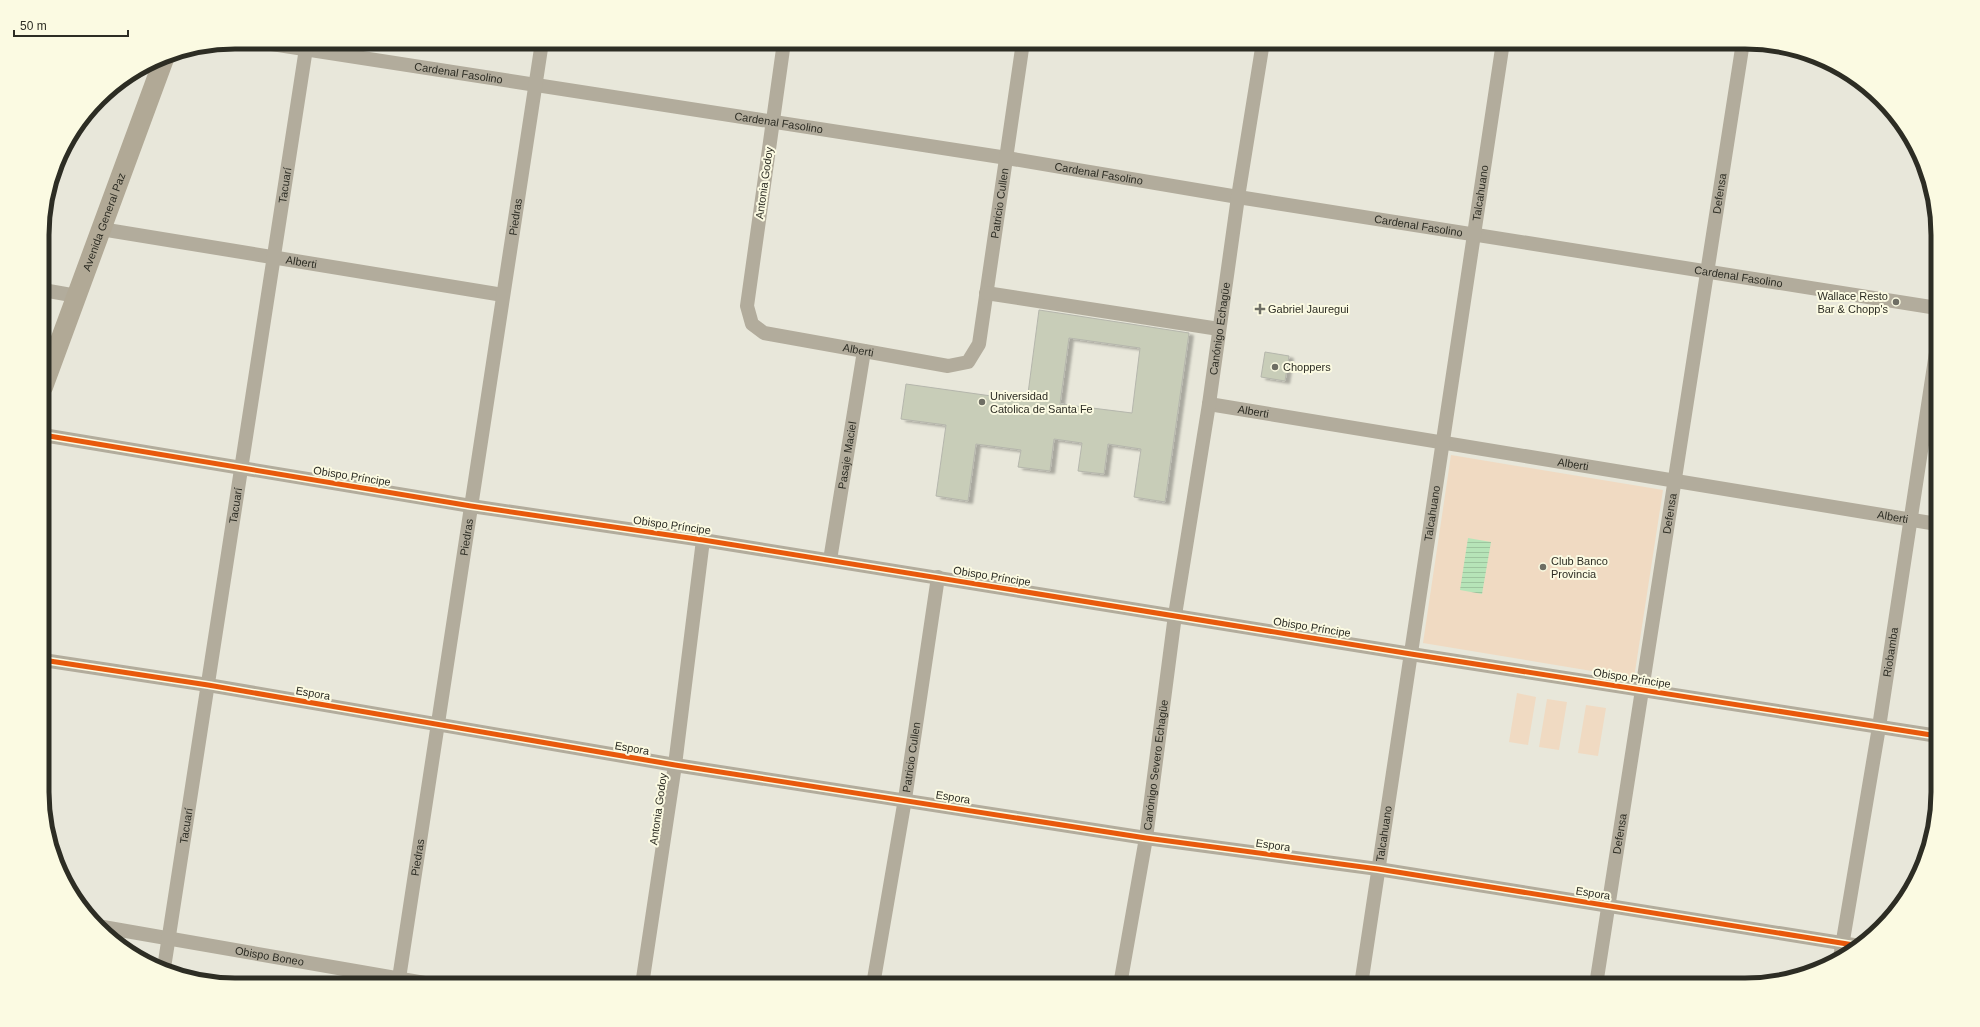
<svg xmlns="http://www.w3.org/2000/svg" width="1980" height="1027" viewBox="0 0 1980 1027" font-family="Helvetica,sans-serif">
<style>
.park{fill:#f0dac2}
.water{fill:url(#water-rules)}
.building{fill:#c8cdb8;stroke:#b5b6ac;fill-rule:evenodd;filter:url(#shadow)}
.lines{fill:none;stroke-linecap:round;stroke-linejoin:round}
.street{stroke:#b2ac9c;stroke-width:14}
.secondary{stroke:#b1a996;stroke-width:20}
.cycleway-casing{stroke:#fbfae2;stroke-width:8}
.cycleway{stroke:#e8590c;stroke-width:5}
.poi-dot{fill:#6e6e64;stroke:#fbfae2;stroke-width:1.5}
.labels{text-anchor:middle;stroke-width:4;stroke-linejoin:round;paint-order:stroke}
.street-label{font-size:11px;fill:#2d2d24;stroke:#fbfae2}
.poi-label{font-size:11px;fill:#2d2d24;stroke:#fbfae2;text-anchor:start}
.rim{fill:none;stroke:#2d2d24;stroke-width:5}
</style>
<defs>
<pattern id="water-rules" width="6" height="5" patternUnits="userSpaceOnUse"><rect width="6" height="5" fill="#b6e4b8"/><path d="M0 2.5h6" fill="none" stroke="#9dc49e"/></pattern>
<filter id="shadow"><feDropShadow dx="4.5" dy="2.5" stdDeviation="1" flood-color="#0004"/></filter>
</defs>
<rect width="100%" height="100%" fill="#e8e7da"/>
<path class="park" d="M1451,455L1663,490L1634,678L1423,643Z
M1517,693L1536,697L1528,745L1509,742Z
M1547,699L1567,702L1559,750L1539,747Z
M1586,705L1606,708L1598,756L1578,753Z"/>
<path class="water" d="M1468,538L1491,542L1482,594L1460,590Z"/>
<path class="building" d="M1039,310L1189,333L1165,502L1134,497L1141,449L1108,444L1104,474L1078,471L1082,443L1054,439L1050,471L1018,467L1021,450L976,444L968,501L936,496L946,425L901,419L906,384L1027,401ZM1069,338L1140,348L1132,413L1060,404Z
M1265,352L1289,356L1285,381L1261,377Z"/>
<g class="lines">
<g class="street">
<path id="s1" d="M259,42L1007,158L1238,197L1937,308"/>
<path id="s2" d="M784,42L747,306L752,324L764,333L948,366L968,362L979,344L1023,42"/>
<path id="s3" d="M101,229L503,295"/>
<path d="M43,290L77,296"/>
<path d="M986,293L1219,329"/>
<path id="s4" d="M1209,404L1937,524"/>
<path d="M43,435L471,506L703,540L1411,654L1938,736"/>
<path id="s5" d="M830,560L864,351"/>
<path d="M43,660L208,685L675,765L1146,838L1378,869L1860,946"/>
<path id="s6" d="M103,927L436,985"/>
<path id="s7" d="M1840,958L1879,727L1937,346"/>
<path id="s8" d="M164,968L307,42"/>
<path id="s9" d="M398,985L542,42"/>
<path d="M642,985L675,765L703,540"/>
<path id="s10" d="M873,985L905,799L938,577"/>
<path id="s11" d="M1120,985L1146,838L1175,615L1209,404L1238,197L1263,42"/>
<path id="s12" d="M1361,985L1503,42"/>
<path id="s13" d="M1596,985L1743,42"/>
</g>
<path class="secondary" id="s14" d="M43,387L165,56"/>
<g class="cycleway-casing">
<path id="cycleway" d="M43,435L471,506L703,540L1411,654L1938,736
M43,660L208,685L675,765L1146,838L1378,869L1860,946"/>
</g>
<use href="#cycleway" class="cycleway"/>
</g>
<g class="poi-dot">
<circle cx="1896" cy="302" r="4"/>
<path d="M1258 303h4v4h4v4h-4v4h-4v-4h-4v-4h4z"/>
<circle cx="1275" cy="367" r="4"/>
<circle cx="982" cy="402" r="4"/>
<circle cx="1543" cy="567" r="4"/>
</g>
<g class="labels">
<g class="street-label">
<text dy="4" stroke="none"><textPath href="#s1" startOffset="202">Cardenal Fasolino</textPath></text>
<text dy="4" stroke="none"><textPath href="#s1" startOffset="526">Cardenal Fasolino</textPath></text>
<text dy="4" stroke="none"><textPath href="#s1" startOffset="850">Cardenal Fasolino</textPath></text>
<text transform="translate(764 183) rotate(-82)" y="4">Antonia Godoy</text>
<text dy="4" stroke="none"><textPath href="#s8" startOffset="792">Tacuarí</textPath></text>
<text dy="4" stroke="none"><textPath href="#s12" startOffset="801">Talcahuano</textPath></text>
<text dy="4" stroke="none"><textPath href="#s13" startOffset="801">Defensa</textPath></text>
<text dy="4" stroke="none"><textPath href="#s2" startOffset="671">Patricio Cullen</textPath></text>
<text dy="4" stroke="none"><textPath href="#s9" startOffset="777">Piedras</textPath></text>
<text dy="4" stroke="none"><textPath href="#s14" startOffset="176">Avenida General Paz</textPath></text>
<text dy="4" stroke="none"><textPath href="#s1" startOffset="1174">Cardenal Fasolino</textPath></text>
<text dy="4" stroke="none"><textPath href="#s3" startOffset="203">Alberti</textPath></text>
<text dy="4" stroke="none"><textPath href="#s1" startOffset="1498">Cardenal Fasolino</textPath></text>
<text dy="4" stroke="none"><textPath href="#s11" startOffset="664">Canónigo Echagüe</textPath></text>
<text dy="4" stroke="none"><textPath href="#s2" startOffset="396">Alberti</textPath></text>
<text dy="4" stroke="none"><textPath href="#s4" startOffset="45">Alberti</textPath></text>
<text dy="4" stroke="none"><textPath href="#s5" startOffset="106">Pasaje Maciel</textPath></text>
<text dy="4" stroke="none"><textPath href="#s4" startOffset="369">Alberti</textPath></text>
<text transform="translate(352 476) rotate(9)" y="4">Obispo Príncipe</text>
<text dy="4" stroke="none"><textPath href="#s8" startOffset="468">Tacuarí</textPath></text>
<text dy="4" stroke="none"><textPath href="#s12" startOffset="477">Talcahuano</textPath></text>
<text dy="4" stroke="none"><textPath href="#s13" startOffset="477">Defensa</textPath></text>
<text dy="4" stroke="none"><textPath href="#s4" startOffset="693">Alberti</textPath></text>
<text transform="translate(672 525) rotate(8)" y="4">Obispo Príncipe</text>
<text dy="4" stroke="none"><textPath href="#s9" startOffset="453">Piedras</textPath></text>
<text transform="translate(992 576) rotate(9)" y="4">Obispo Príncipe</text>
<text transform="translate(1312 627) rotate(9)" y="4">Obispo Príncipe</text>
<text dy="4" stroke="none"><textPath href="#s7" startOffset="310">Riobamba</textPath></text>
<text transform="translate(1632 678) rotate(9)" y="4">Obispo Príncipe</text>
<text transform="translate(313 693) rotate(10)" y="4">Espora</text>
<text transform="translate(632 748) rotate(10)" y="4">Espora</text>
<text dy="4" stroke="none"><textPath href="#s10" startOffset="231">Patricio Cullen</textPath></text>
<text dy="4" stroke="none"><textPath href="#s11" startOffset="223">Canónigo Severo Echagüe</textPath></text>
<text transform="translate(953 797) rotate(9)" y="4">Espora</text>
<text transform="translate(658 809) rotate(-82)" y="4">Antonia Godoy</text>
<text dy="4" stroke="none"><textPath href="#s8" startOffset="144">Tacuarí</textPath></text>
<text dy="4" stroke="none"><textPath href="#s13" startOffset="153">Defensa</textPath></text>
<text dy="4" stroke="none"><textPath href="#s12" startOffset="153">Talcahuano</textPath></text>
<text transform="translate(1273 845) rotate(8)" y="4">Espora</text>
<text dy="4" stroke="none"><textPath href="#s9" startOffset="129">Piedras</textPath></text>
<text transform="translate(1593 893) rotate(9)" y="4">Espora</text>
<text dy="4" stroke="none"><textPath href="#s6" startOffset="169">Obispo Boneo</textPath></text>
</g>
<g class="poi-label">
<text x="1888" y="300" text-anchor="end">Wallace Resto<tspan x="1888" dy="13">Bar &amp; Chopp's</tspan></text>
<text x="1268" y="313">Gabriel Jauregui</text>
<text x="1283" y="371">Choppers</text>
<text x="990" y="400">Universidad<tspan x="990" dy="13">Catolica de Santa Fe</tspan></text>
<text x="1551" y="565">Club Banco<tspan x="1551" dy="13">Provincia</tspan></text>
</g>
</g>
<path d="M0 0H1980V1027H0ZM235 49H1745A186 186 0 0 1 1931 235V792A186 186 0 0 1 1745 978H235A186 186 0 0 1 49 792V235A186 186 0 0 1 235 49Z" fill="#fbfae2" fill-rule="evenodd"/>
<path class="rim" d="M235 49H1745A186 186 0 0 1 1931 235V792A186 186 0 0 1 1745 978H235A186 186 0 0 1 49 792V235A186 186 0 0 1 235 49Z"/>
<path d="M14 30v6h114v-6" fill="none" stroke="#2d2d24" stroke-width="2"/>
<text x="20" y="30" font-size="12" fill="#2d2d24" stroke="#fbfae2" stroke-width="3" paint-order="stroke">50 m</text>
</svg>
